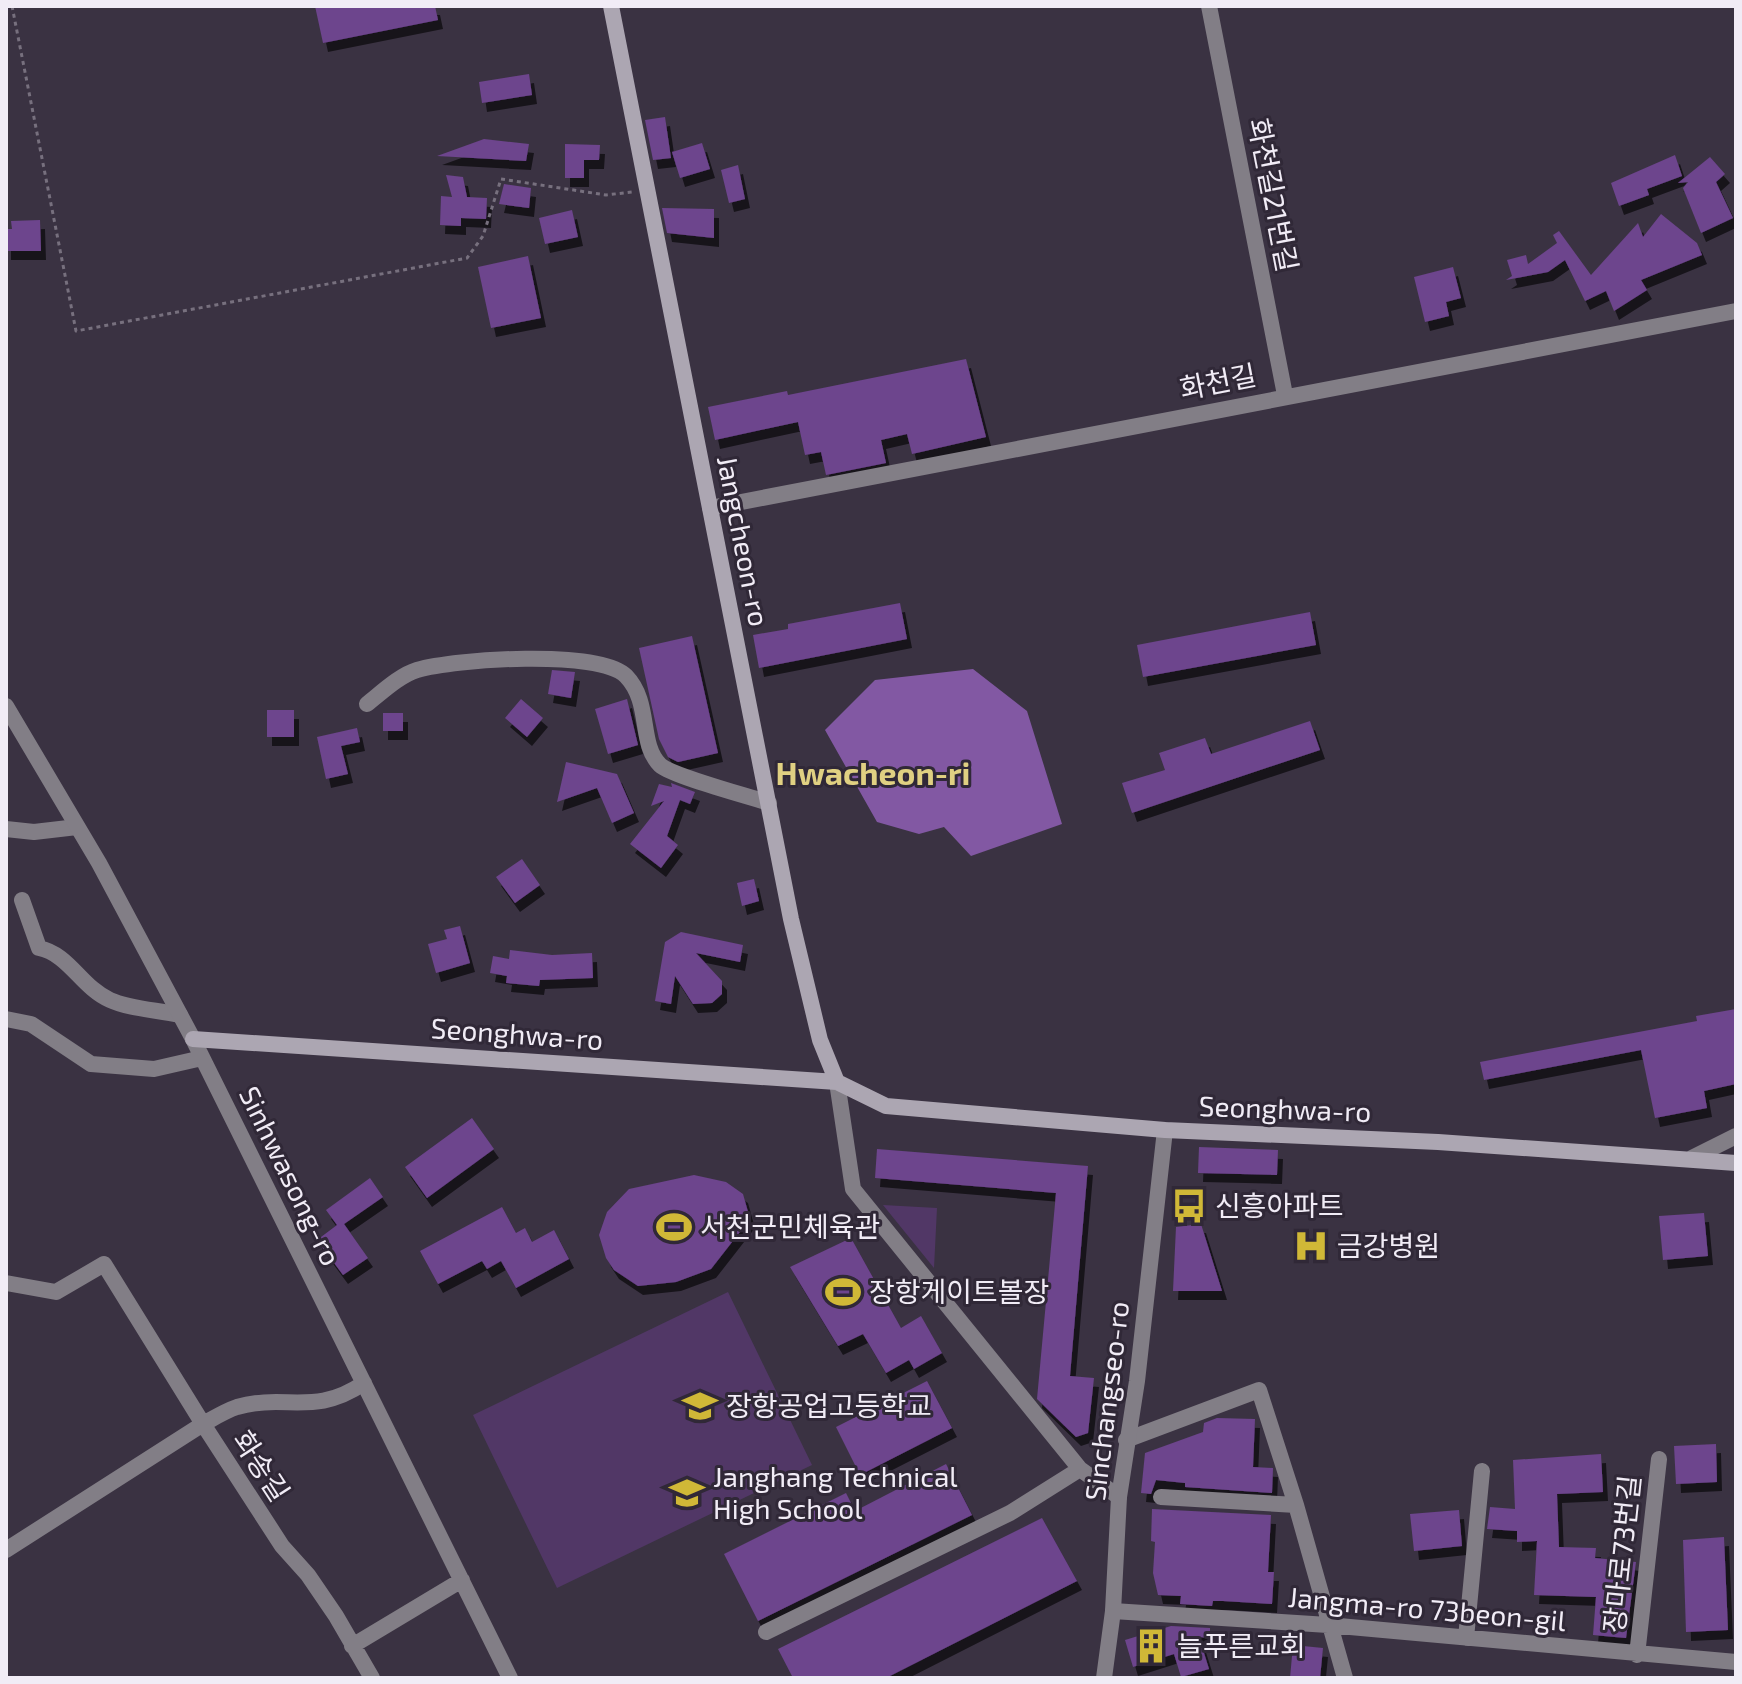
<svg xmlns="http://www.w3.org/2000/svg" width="1742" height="1684" viewBox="0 0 1742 1684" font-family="'Exo 2','Noto Sans KR',sans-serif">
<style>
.green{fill:#513766}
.forest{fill:#8258a3}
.building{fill:#6d448d;filter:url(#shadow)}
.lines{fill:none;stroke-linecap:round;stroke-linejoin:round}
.path{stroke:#77707e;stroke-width:3;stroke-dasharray:4 4;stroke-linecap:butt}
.minor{stroke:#827e86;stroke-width:16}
.tertiary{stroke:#827e86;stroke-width:16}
.secondary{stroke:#aca6b2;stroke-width:16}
.labels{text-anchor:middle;stroke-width:6;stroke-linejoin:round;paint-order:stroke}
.street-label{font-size:28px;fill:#f1ecf6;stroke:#302837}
.poi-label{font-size:28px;fill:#f1ecf6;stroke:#302837;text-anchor:start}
.quarter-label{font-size:32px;font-weight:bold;fill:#e0d082;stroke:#302837}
</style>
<defs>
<filter id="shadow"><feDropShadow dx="5" dy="9" stdDeviation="0" flood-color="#0009"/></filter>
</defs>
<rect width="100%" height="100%" fill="#3a3242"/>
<path class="green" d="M883,1205L937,1208L934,1268Z
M728,1292L812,1465L557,1588L473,1415Z"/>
<path class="forest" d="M973,669L1027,711L1062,824L971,856L944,827L919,834L877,822L825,730L875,680Z"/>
<path class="building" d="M315,6H435L438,20L323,43Z
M529,74L532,95L482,103L479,82Z
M665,117L671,158L653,160L645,120Z
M484,139L529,144L526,161L437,156Z
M702,143L710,169L680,178L672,152Z
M565,144L600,145L599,160H584V178H565Z
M1675,155L1682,176L1647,189L1649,195L1619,206L1611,183Z
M1710,157L1725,174L1716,182L1733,218L1701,233L1683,188L1688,182L1678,183Z
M738,165L745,199L729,203L721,170Z
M446,175L463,177L467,197L487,198L486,219L461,218V226L440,225L441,196L452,197Z
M504,184L531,188L529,208L499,204Z
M662,208L714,209V238L667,233Z
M572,210L578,237L545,244L539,218Z
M1661,214L1697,243L1702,255L1641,280L1647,290L1614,311L1606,291L1585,301L1565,260L1548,272L1506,280L1512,276L1507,260L1526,255L1528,264L1557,243L1553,235L1559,231L1591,275L1638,223L1643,237Z
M40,220L41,251H6V229H12L11,221Z
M528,256L541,318L491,328L478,267Z
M1453,267L1461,298L1446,302L1449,316L1425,322L1414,277Z
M966,359L986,437L912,454L907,434L881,440L886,463L826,475L821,452L805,455L798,422L715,440L708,407L787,391L788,395Z
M900,603L907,639L759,668L753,635L788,629V624Z
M1310,612L1316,645L1143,677L1137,645Z
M692,636L718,753L678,762L668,757L659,739L639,648Z
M552,670L575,672L571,698L548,694Z
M521,699L543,718L527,737L505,718Z
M627,699L638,745L608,754L595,709Z
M267,710H294V737H267Z
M383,713H403V731H383Z
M1310,721L1320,750L1132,813L1122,783L1165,770L1159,753L1205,738L1211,754Z
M357,728L360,742L341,746L348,774L326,779L317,737Z
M566,762L617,774L634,813L612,823L597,788L557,802Z
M671,783L695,792L690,804L680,800L667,836L678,845L661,868L630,844L664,801L651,806L659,784L672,787Z
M522,859L540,885L515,903L496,877Z
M754,879L759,901L742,906L737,883Z
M460,926L470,963L436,973L428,944L447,939L444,930Z
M681,932L743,945L740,962L696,953L722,981V994L712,1003L693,1004L675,976L671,1004L655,1001L665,942Z
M510,950L552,955L592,953L593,978L540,980L539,986L506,983L507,976L490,973L493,956L509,959Z
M1736,1009V1084L1704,1091L1707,1108L1655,1118L1641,1050L1484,1080L1480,1062L1697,1021L1696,1016Z
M472,1118L494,1149L427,1198L405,1167Z
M1199,1147L1278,1150L1277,1175L1198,1173Z
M877,1149L1088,1166L1070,1376L1094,1378L1088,1433L1076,1437L1037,1399L1056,1193L875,1178Z
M694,1175L726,1182L743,1194L750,1219L711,1269L676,1282L638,1286L614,1270L606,1258L599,1235L607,1212L629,1189Z
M370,1178L383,1197L344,1224L368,1258L343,1275L317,1240L337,1225L326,1210Z
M502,1207L516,1233L525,1228L532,1242L554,1230L569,1259L516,1288L501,1261L487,1269L482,1261L438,1284L420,1251Z
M1704,1213L1708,1256L1663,1260L1659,1216Z
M1201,1224L1222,1291H1173L1176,1227Z
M851,1238L901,1328L921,1316L942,1353L914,1369L909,1360L886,1373L863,1334L838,1346L790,1267Z
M927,1381L952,1428L860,1475L836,1427Z
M1217,1418L1255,1419L1253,1467L1273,1468L1272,1493L1185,1487V1483L1156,1480L1151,1494L1141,1493L1145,1453L1203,1432L1204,1423Z
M1716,1444L1717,1482L1676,1484L1674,1446Z
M1601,1454L1603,1492L1557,1494L1559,1547L1596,1548L1595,1558L1636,1562L1626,1638L1593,1635L1596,1597L1534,1595L1537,1541L1517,1542V1531L1487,1529L1490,1507L1515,1509L1513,1460Z
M946,1464L972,1515L758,1621L724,1554L846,1493L855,1511Z
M1152,1509L1271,1515L1268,1572H1274L1272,1604L1223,1601H1213L1212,1606L1180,1604L1181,1596L1158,1595L1153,1573L1155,1542L1151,1541Z
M1459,1510L1462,1546L1414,1551L1410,1514Z
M1042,1518L1077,1581L886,1678H793L778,1649Z
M1724,1537L1728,1630L1686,1632L1683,1540Z
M1171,1626L1210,1628V1638L1199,1637L1209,1669L1181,1677L1174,1654L1133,1667L1125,1640Z
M1293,1645L1323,1648L1320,1678H1290Z"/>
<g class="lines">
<path class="path" d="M12,6L76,331L467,258L483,236L501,179L606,195L632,192"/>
<path class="minor" d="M1209,6L1285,395
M710,508L1736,311
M367,704C381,693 400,675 417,670C454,659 599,649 626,676C652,703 638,743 660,765C672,776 748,796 769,803
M6,829L34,832L77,827
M22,900L39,948C69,954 81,987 110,1000C130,1009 158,1010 180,1015
M6,1019L31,1024L91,1064L154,1069L202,1058
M193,1039L510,1678
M837,1082L853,1189L1080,1469L1119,1497
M1692,1158L1736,1136
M6,1283L56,1292L104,1264L203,1424L6,1550
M364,1383C314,1417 286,1393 237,1407C225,1411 214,1418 203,1424L282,1546L308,1575L336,1616L372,1678
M1126,1440L1259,1390L1296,1505L1345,1678
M1161,1497L1296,1505
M1113,1611L1328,1625L1736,1662
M766,1632L1010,1513L1080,1469
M1466,1638L1482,1471
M352,1646L462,1580
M1637,1655L1659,1459"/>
<path class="tertiary" d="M6,706L99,863L193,1039
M1104,1678L1113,1611L1119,1497L1137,1381L1165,1130"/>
<path class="secondary" d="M611,6L791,919L820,1040L837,1082
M193,1039L837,1082L886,1106L1165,1130L1438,1142L1736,1163"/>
</g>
<defs>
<g id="bus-bare" transform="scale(2.76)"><path d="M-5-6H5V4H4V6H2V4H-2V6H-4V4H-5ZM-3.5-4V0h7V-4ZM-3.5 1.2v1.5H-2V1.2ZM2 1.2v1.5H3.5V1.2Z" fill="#d0b837" stroke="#302837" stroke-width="2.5" paint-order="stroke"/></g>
<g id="stadium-bare" transform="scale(2.76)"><path d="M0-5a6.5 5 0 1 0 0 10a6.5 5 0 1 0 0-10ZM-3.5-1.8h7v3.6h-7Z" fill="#d0b837" stroke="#302837" stroke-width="2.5" paint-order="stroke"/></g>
<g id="hospital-bare" transform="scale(2.76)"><path d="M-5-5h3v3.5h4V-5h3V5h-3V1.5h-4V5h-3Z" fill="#d0b837" stroke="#302837" stroke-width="2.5" paint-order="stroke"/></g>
<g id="school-bare" transform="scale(2.76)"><path d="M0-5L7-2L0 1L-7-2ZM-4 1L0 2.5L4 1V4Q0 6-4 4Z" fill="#d0b837" stroke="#302837" stroke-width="2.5" paint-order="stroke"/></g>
<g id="building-bare" transform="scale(2.76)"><path d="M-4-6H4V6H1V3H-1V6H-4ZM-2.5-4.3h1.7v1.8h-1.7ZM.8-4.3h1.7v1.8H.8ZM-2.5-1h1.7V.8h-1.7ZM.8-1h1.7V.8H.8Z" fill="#d0b837" stroke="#302837" stroke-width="2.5" paint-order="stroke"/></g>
</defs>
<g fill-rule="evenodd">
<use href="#bus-bare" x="1189" y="1206"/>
<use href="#stadium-bare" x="674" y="1227"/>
<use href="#hospital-bare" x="1311" y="1246"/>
<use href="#stadium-bare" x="843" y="1292"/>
<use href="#school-bare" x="700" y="1406"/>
<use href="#school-bare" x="687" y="1493"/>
<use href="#building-bare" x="1151" y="1646"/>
</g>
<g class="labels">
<g class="street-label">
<text transform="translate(1273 195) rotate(79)" y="10">화천길21번길</text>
<text transform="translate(1218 382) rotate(-11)" y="10">화천길</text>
<text transform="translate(743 541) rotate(79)" y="10">Jangcheon-ro</text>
<text transform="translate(517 1034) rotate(4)" y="10">Seonghwa-ro</text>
<text transform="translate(1285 1109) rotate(2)" y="10">Seonghwa-ro</text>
<text transform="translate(290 1176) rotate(64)" y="10">Sinhwasong-ro</text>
<text transform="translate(1107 1401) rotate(-83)" y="10">Sinchangseo-ro</text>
<text transform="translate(261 1466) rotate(57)" y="10">화송길</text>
<text transform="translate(1622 1554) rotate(-84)" y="10">장마로73번길</text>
<text transform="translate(1427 1609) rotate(5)" y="10">Jangma-ro 73beon-gil</text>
</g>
<g class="poi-label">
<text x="1215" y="1216">신흥아파트</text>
<text x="700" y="1237">서천군민체육관</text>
<text x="1337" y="1256">금강병원</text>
<text x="869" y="1302">장항게이트볼장</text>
<text x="726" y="1416">장항공업고등학교</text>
<text x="713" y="1487">Janghang Technical<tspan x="713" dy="32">High School</tspan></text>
<text x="1177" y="1656">늘푸른교회</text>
</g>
<g class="quarter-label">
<text x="873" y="785">Hwacheon-ri</text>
</g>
</g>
<rect width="1742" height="1684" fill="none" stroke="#f1ecf6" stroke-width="16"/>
</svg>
